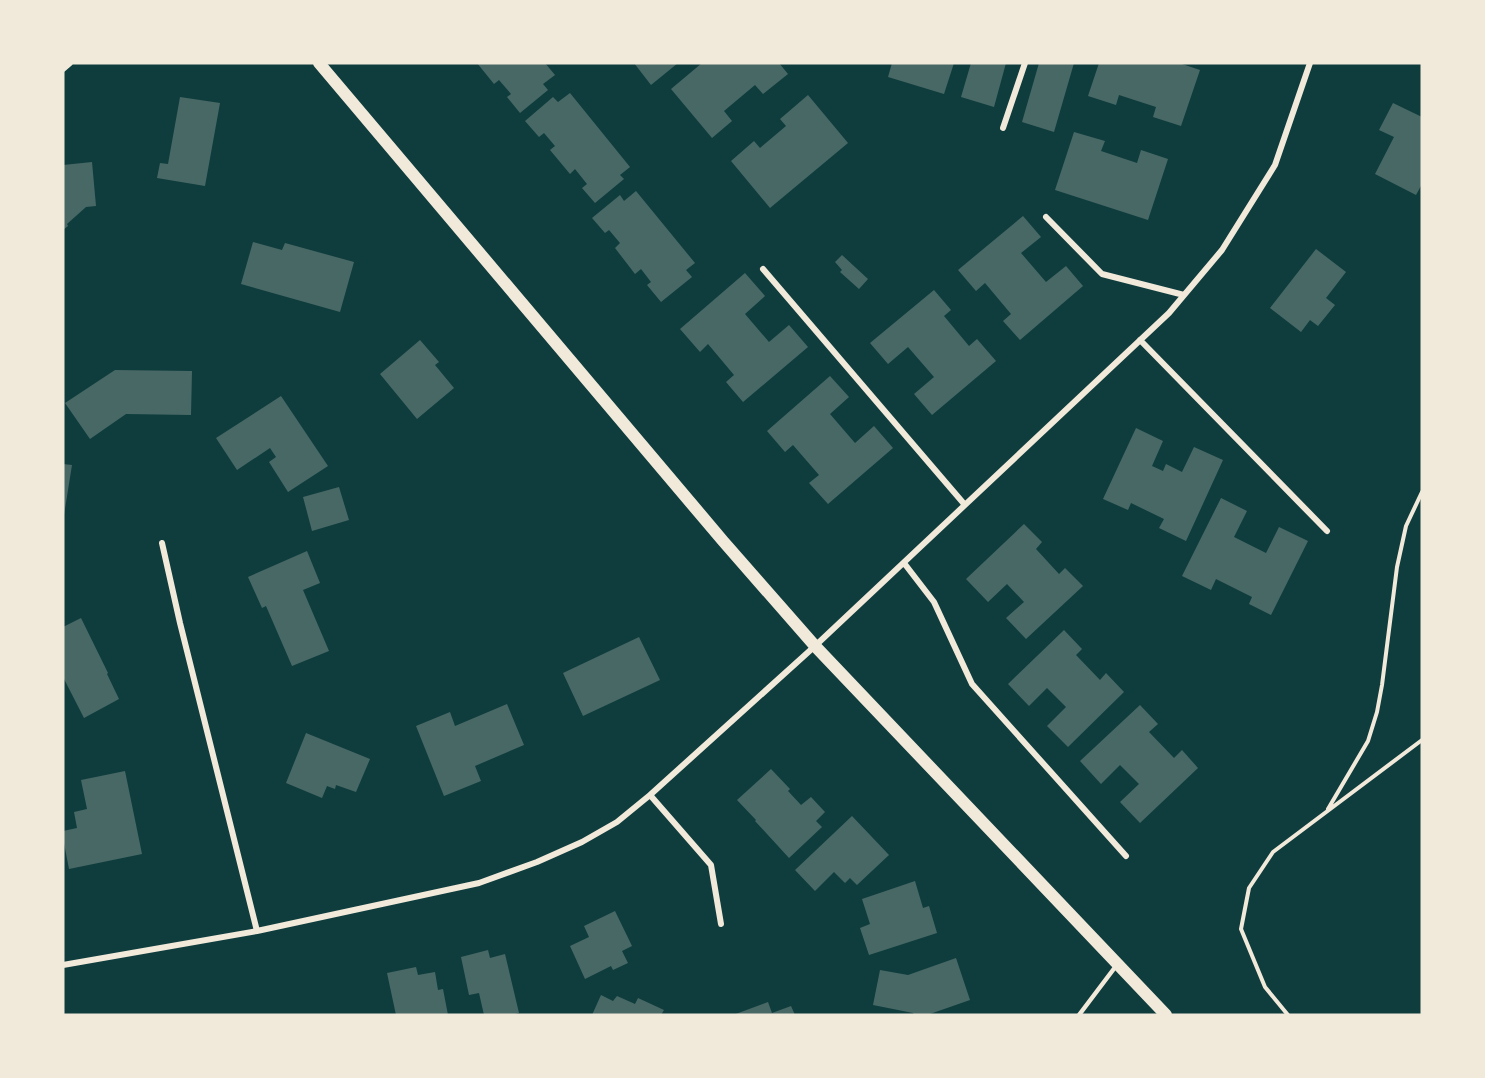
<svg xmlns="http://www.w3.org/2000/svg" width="1485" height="1078" viewBox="0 0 1485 1078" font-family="'Public Sans',sans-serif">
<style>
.building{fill:#486865}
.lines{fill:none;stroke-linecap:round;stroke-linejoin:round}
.path{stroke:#f1e9da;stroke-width:4}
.service{stroke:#f1e9da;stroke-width:4.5}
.minor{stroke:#f1e9da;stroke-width:6}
.secondary{stroke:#f1e9da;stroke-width:12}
</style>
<rect width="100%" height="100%" fill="#0f3d3e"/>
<path class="building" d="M477,63H545L555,75L543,84L548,90L520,113L507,97L511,94L499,80L494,84Z
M634,63H678L651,85Z
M702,63H779L788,74L763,94L755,85L724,111L732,121L712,138L671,89Z
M892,63H954L944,94L888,77Z
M971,63H1006L994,107L961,97Z
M1039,63H1074L1054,132L1022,122Z
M1099,63H1179L1200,70L1181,126L1153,117L1156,107L1119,95L1116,105L1088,96Z
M570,93L630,167L620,175L624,179L595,203L582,188L587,184L575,169L570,174L550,150L555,146L544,133L539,137L525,121L553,97L558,102Z
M808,95L848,143L770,208L731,161L754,141L760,148L786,126L780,119Z
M180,97L220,103L205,186L157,178L160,163L168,164Z
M1393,103L1422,117V184L1416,195L1375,174L1394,137L1379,130Z
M1074,132L1105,141L1101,151L1137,163L1141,150L1168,159L1148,220L1055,190Z
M92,162L96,206L86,207L67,224L68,226L63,230V165Z
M636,191L695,263L686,270L692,277L661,302L647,285L651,282L641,269L635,274L615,248L620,243L609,230L605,233L592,218L620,195L624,201Z
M1023,216L1041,237L1021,253L1046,282L1066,266L1083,286L1020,340L1003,321L1011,314L985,283L976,291L958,270Z
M253,242L282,250L285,243L354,262L340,312L241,284Z
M1316,249L1346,272L1326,298L1335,305L1318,326L1310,320L1301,332L1270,308Z
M842,255L868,279L859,289L840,272L842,270L835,262Z
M745,273L765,296L745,314L769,342L789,325L808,347L743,402L726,382L734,375L708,344L700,352L680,329Z
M934,290L951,310L944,316L969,346L977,339L996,361L932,415L914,394L934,377L908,347L888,364L870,343Z
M420,340L439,362L435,365L454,388L417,419L380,374Z
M115,370L192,371L191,415L126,414L90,439L65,403Z
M830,376L849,397L830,414L855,443L874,426L893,448L828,504L809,483L819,475L793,445L785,452L767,431Z
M281,396L328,466L288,492L269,462L276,457L270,448L237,470L216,438Z
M1136,428L1163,441L1152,466L1163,471L1166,464L1182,472L1194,447L1223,460L1186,541L1159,528L1164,519L1131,503L1128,510L1103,499Z
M63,464L72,465L64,515H63Z
M339,487L349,520L312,531L303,497Z
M1221,498L1247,511L1234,537L1266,553L1279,527L1308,541L1271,615L1249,604L1252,597L1216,579L1211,590L1182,576Z
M1024,524L1042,542L1036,549L1059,574L1065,568L1083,586L1026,639L1006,618L1024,602L1007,584L988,602L966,579Z
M307,551L320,583L303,590L329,651L292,666L266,606L262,608L248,577Z
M81,618L108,673L107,674L119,699L84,718L63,677V627Z
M1064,630L1082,649L1076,655L1100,680L1106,673L1124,692L1068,747L1047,726L1066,707L1047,688L1029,706L1008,684Z
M639,637L660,680L583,716L563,673Z
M507,704L524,745L475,766L481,781L444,796L416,726L450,712L455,726Z
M1140,705L1158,724L1149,732L1174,758L1182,750L1198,768L1140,823L1120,802L1139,784L1120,765L1101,784L1080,761Z
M306,733L370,759L356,792L336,785L335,789L327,786L322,798L286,783Z
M771,769L790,789L788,791L801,805L811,797L825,812L816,821L822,827L789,858L755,821L756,820L737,800Z
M125,771L142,854L69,869L63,838V831L77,828L74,812L87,809L81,780Z
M852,816L889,855L857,885L850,878L845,883L834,872L815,891L795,870Z
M915,881L923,908L929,906L937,933L869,955L860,928L870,924L862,899Z
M615,911L632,946L622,951L628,963L613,970L611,966L585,979L570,946L589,937L584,926Z
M488,950L490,958L505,954L519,1013L511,1015H484L479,993L469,995L461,957Z
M956,958L970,1000L927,1015H914L913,1013L873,1005L880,970L908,975Z
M416,967L418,975L435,972L438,990L443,989L448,1015H396L387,973Z
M601,995L613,1001L617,996L635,1004L638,998L664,1010L661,1015H592Z
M768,1002L772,1013L791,1006L795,1015H733Z"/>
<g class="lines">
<path class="path" d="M1328,809L1368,741L1377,712L1382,685L1397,567L1406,526L1422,492
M1288,1015L1265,987L1241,929L1249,888L1273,852L1422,740"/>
<path class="service" d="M1079,1015L1116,966"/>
<path class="minor" d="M63,69L70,63
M1003,128L1025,63
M1046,217L1102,274L1184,295
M763,269L965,505
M1140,340L1327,531
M162,543L180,623L257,931
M904,563L934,602L972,684L1126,856
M650,795L711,865L721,924
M63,965L257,931L479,883L537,862L582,842L617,822L650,795L815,646L1169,313L1222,250L1275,165L1310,63"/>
<path class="secondary" d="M319,63L723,541L815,646L1166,1015"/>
</g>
<rect width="1485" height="1078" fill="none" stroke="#f1e9da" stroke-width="129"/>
</svg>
